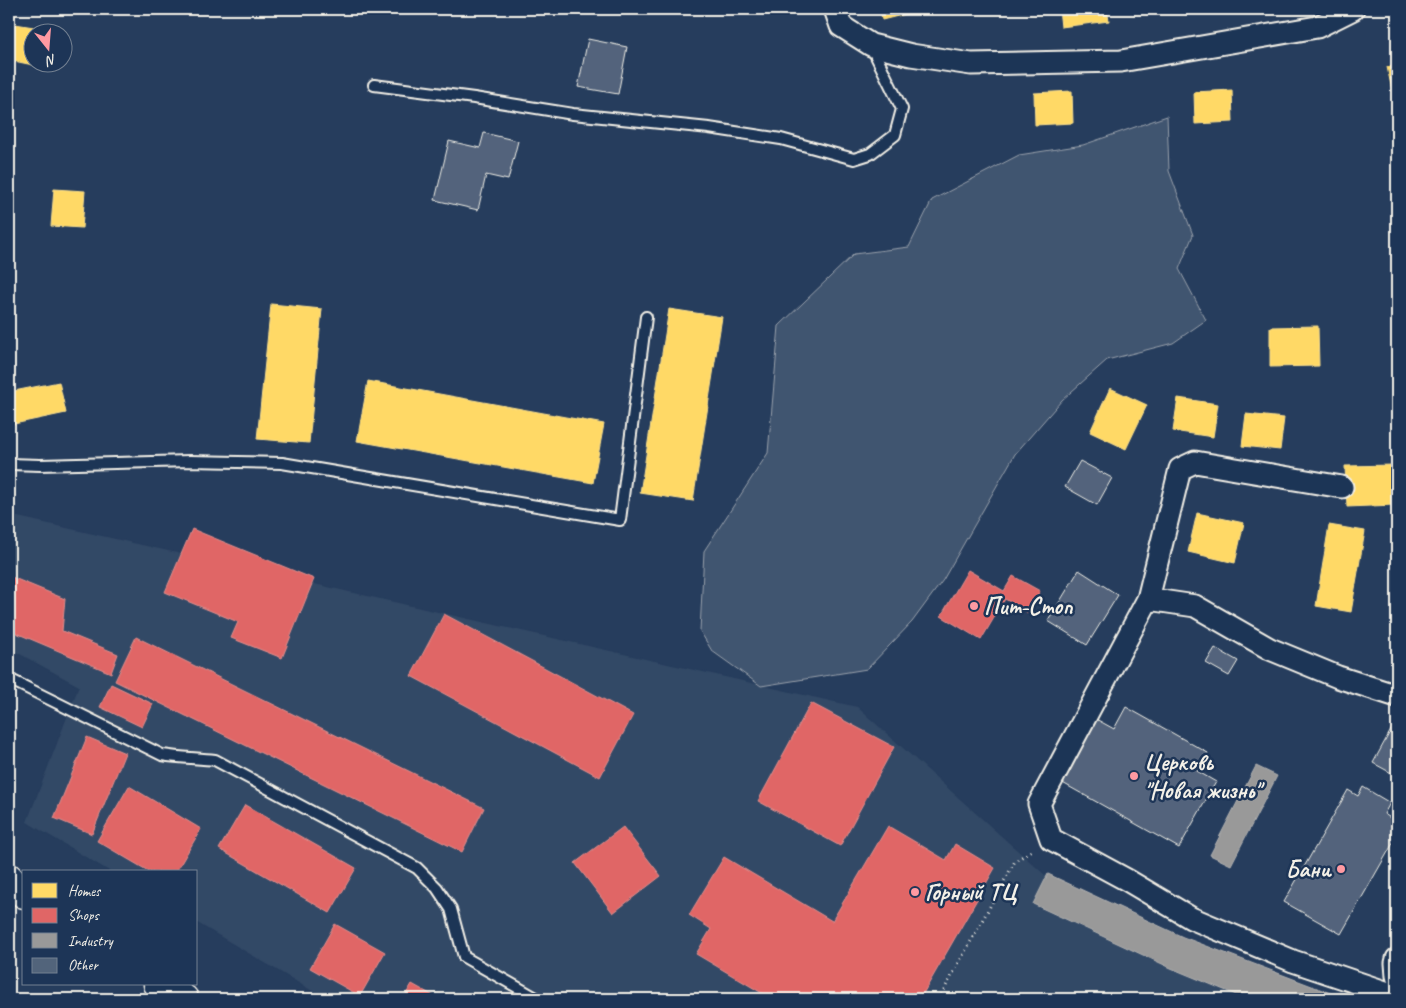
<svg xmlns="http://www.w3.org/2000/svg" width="1406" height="1008" viewBox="0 0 1406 1008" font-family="Caveat,sans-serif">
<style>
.built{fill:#334966}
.green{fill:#40546f;stroke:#9aa2ac}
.homes{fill:#ffd966;stroke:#fce08d}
.shops{fill:#e06666;stroke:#e6908d}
.industry{fill:#999;stroke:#b4b3b1}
.building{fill:#52647b;stroke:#f4f1e8}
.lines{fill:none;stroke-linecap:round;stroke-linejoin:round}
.lane-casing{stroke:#f4f1e8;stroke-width:14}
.street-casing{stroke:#f4f1e8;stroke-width:25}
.primary-casing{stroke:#f4f1e8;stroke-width:31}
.path{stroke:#f4f1e8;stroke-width:3;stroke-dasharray:1 4;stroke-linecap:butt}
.lane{stroke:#1d3557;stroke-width:10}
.street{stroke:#1d3557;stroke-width:21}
.primary{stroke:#1d3557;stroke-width:28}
.poi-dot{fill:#ff9aa2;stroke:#1d3557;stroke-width:2}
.labels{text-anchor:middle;stroke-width:5;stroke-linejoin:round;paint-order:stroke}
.poi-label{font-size:24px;font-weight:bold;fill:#f4f1e8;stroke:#1d3557;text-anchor:start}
</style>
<rect width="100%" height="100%" fill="#263d5d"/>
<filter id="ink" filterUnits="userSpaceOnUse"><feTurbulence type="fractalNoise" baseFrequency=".02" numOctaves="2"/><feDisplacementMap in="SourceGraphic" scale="10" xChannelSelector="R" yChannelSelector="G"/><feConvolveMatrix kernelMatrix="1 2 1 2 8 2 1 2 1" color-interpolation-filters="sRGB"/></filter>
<g filter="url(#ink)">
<path class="built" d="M9,515L857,707L1056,885L1042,909L1171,968L1246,999H326L196,922V872H111L27,822L79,686L9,648Z"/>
<path class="green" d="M1167,116L1169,171L1193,235L1179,269L1206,320L1173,343L1107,360L1062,400L1015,454L943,580L912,622L867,669L761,686L712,651L700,631L704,551L768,453L779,326L854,254L909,247L932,200L1019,155L1083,145Z"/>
<path class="homes" d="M880,9H905L906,14L882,20Z
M1059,9H1107L1109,21L1061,27Z
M9,23L40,28L39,32H32L33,65L9,60Z
M1397,65V99H1394L1387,67Z
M1232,90L1233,122L1195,124L1194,92Z
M1072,91L1073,123L1035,125L1034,93Z
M54,189L85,191L82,228L51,226Z
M271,304L322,309L309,443L257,439Z
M669,309L722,317L693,501L640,493Z
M1318,326L1319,366L1270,367V327Z
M368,381L604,424L593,483L357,441Z
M59,382L66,413L9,425V392Z
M1110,388L1147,405L1126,449L1090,432Z
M1178,398L1218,404L1213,437L1173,431Z
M1246,414L1284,418L1280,450L1242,446Z
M1394,465L1395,505L1347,507L1345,466Z
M1197,513L1244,523L1235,563L1188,552Z
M1329,525L1365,531L1351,612L1316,606Z"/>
<path class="shops" d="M192,529L314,579L282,658L231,638L238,622L165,592Z
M968,570L1004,591L1013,576L1040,591L1028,613L1005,599L981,640L941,616Z
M9,576L65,599L62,631L118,654L111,673L9,630Z
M444,614L633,715L600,777L411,676Z
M136,637L484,808L462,852L115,681Z
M111,684L153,704L142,727L100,707Z
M811,703L894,747L840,846L758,801Z
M87,737L125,753L92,834L54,818Z
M129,786L201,829L176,872H150L97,841Z
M245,805L356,868L330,913L219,849Z
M888,826L946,860L955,844L995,868L920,999H772L696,954L711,929L689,915L724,857L832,921Z
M623,827L661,876L613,913L575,863Z
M335,924L385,952L360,996L310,968Z
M412,984L439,999H403Z"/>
<path class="industry" d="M1256,766L1277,776L1231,865L1210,855Z
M1048,874L1183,937L1346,999H1246L1171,968L1033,904Z"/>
<path class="building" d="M588,39L627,47L618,94L578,87Z
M484,133L518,141L508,180L486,175L478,210L435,200L449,141L480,148Z
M1080,461L1112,478L1097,505L1065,487Z
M1079,570L1118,595L1087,645L1048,621Z
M1215,648L1238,661L1229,676L1206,663Z
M1126,707L1208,753L1197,771L1216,782L1179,848L1059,781L1094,718L1114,729Z
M1397,719V776L1373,763Z
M1363,787L1390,803L1384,814L1397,822V836L1341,934L1284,902L1348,790L1358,796Z"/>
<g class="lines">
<g class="lane-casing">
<path id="lane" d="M374,85L474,98L573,114L709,128L781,139L854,159L870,154L895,135L902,109L871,46
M9,464L40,465L190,461L282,463L620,520L646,317
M9,679L162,755C180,758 197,758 215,760L417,868L437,888L451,909L464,957L538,999"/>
</g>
<g class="street-casing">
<path id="street" d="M835,9L841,26L871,45L911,55L971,64L1121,61L1317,27L1353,9
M1148,599L1180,469L1195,462L1342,487
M1397,696L1338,677L1270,649L1195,606L1148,599L1039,804L1051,839L1127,880L1191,918L1293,961L1397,996
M1397,959L1396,963L1397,976"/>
</g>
<g class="primary-casing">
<path id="primary" d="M9,878L24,894
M158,984L184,999"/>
</g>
<path class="path" d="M939,999L1015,861L1033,850"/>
<use href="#lane" class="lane"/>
<use href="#street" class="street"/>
<use href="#primary" class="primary"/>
</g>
</g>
<g class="poi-dot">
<circle cx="974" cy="606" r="5"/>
<circle cx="1134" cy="776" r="5"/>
<circle cx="1341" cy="869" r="5"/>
<circle cx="915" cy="892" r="5"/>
</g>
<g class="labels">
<g class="poi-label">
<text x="984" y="614">Пит-Стоп</text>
<text x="1144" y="770">Церковь<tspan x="1144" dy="28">"Новая жизнь"</tspan></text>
<text x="1331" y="877" text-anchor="end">Бани</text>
<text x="925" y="900">Горный ТЦ</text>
</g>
</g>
<rect width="1406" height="1008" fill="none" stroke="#1d3557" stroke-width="30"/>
<rect x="15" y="15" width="1376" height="978" fill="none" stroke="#f4f1e8" stroke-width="2" filter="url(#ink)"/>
<rect x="22" y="870" width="175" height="115" fill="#1d3557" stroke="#738091"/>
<rect x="32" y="883" width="25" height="15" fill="#ffd966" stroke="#738091"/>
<text x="68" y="896" font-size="15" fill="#f4f1e8">Homes</text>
<rect x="32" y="908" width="25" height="15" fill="#e06666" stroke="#738091"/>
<text x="68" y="920" font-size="15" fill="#f4f1e8">Shops</text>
<rect x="32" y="933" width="25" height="15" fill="#999999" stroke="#738091"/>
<text x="68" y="946" font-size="15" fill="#f4f1e8">Industry</text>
<rect x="32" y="958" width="25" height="15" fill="#52647b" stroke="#738091"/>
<text x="68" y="970" font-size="15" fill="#f4f1e8">Other</text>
<g transform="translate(48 48) rotate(163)"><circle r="24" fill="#1d3557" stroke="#738091"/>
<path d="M0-4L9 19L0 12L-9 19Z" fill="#ff9aa2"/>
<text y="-8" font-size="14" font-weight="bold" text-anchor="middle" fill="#f4f1e8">N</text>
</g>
</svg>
